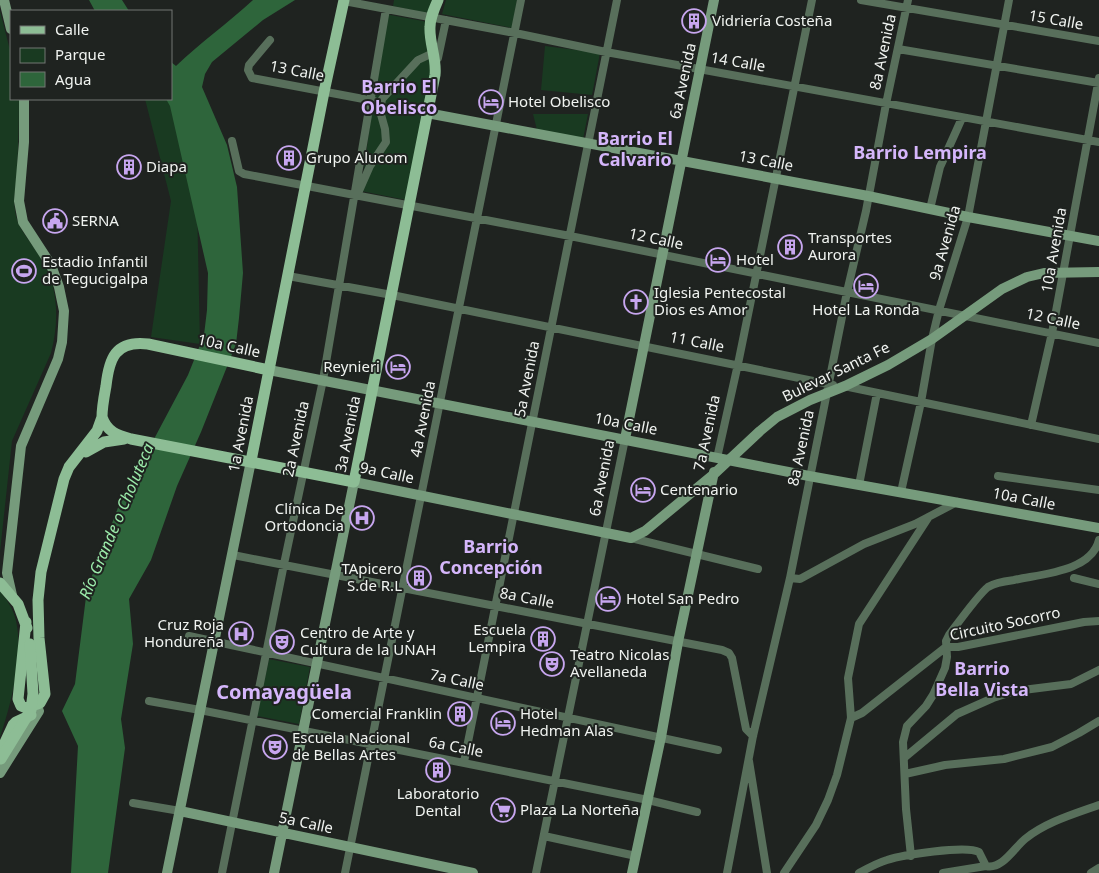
<svg xmlns="http://www.w3.org/2000/svg" width="1099" height="873" viewBox="0 0 1099 873" font-family="'Noto Sans',sans-serif">
<style>
.green{fill:#193a21}
.water{fill:#2e653b}
.lines{fill:none;stroke-linecap:round;stroke-linejoin:round}
.street{stroke:#586f5b;stroke-width:8}
.secondary{stroke:#769b7c;stroke-width:10}
.primary{stroke:#8dbd95;stroke-width:11}
.primary-bridge{stroke:#8dbd95;stroke-width:11}
.labels{text-anchor:middle;stroke-width:4;stroke-linejoin:round;paint-order:stroke}
.street-label{font-size:15px;fill:#f0f3f0;stroke:#1f2320}
.poi-label{font-size:15px;fill:#f0f3f0;stroke:#1f2320;text-anchor:start}
.water-label{font-size:16px;font-style:italic;fill:#9bebaa;stroke:#1f2320}
.quarter-label{font-size:18px;font-weight:bold;fill:#d5b6fb;stroke:#1f2320}
.district-label{font-size:20px;font-weight:bold;fill:#d5b6fb;stroke:#1f2320}
</style>
<rect width="100%" height="100%" fill="#1f2320"/>
<path class="green" d="M394,0H434L430,14L393,6Z
M446,0H517L512,28L442,14Z
M0,11L11,54V99H19C19,124 18,150 17,176C16,187 13,199 15,210C17,230 33,243 42,260C59,289 59,322 51,353L12,441L0,552Z
M385,14L434,23L427,113L406,200L361,191Z
M545,46L600,53L592,95L541,90Z
M145,99H170L197,202L200,344L151,337L171,201Z
M533,114H588L583,139L537,130Z
M0,591C6,598 11,606 14,614C26,647 11,705 0,737Z
M269,659L310,667L299,724L257,716Z"/>
<path class="water" d="M89,0H122L129,11H95Z
M253,0H295L263,20L212,62L205,74L202,87L227,145L237,187L243,273L239,318L236,344L201,432L177,486L151,560L129,599L133,644L121,719L125,748L108,873H71L78,746L62,711L75,684L87,589L119,505L188,375L204,335L207,310L208,273L170,106L166,99H171V62L176,66C200,43 228,23 253,0Z"/>
<g class="lines">
<path class="street" d="M861,0L1099,41
M344,1L515,33L606,52L1099,142
M270,40L249,65L248,70L252,78L374,101
M898,49L1099,83
M438,58L446,20
M232,141L239,171L244,174L570,236L1099,343
M359,191L370,166L386,142L385,129L380,111L382,99L418,60L433,53H439
M930,209L940,167L962,118
M288,276L392,295L833,385
M844,386L1099,439
M1031,425L1052,333L1099,78
M717,458L738,364L812,0
M998,476L1099,490
M859,485L877,393
M901,492L921,402L932,339L939,310L968,217L1009,0
M631,538L758,569
M233,555L722,650L729,653L732,658L746,729L753,736
M790,578L800,579L864,544L915,524L957,502
M1074,578L1099,584
M189,636L718,750
M946,647H958L1084,622L1099,621
M149,701L200,710L648,800L697,812
M851,718L862,713L946,647
M904,758L957,714L993,698L1015,691L1071,684L1099,670
M749,761L767,873
M464,762L617,0
M905,774L945,765L1004,759L1052,747L1079,733L1099,721
M133,803L180,811
M544,836L636,856
M911,856L906,809L903,742L907,726L926,706L933,695L945,668L947,657L946,641L949,635C958,623 978,595 988,587C996,582 1006,581 1014,580C1041,574 1091,572 1099,540
M222,873L284,564L323,380L386,9
M345,873L521,0
M536,873L625,439
M727,873L753,736L790,578L847,292L866,211L886,104L908,0
M784,873L816,825L828,800L837,775L851,718L848,678L859,624L928,518
M859,873C868,868 877,863 887,860C902,855 966,845 979,852L986,866
M943,873L986,866C1002,870 1014,848 1025,839C1046,822 1074,814 1099,805
M1091,873L1099,868"/>
<path class="secondary" d="M4,0L11,29
M427,113L868,196L968,217L1099,241
M269,370L809,476L1099,528
M625,439L714,0
M12,595L7,573L21,446L58,359L62,342L64,311L59,287L51,265L23,222L19,201L24,142V99
M0,773L39,711
M180,811L473,873
M167,873L251,461
M274,873L354,482L631,538L645,531L714,474L760,431L777,417L810,400L845,386L888,365L932,339L1002,289L1027,277L1044,273L1099,272
M632,873L661,737L678,642L714,472"/>
<path class="primary" d="M269,370L148,344C115,340 109,359 106,386C104,397 102,407 102,417C107,432 117,435 131,439L354,482L435,75C437,59 429,43 430,27C430,18 434,9 438,0
M86,452L104,442L124,439
M251,461L324,92L344,0
M0,583L18,604L27,628
M26,622L18,699L21,706L26,708L40,703L45,694L39,638L38,600L41,572L64,479L69,467L97,431L102,417
M0,753L13,725L16,722L31,715"/>
<path class="primary-bridge" d="M1,759L31,710L33,694L30,644"/>
</g>
<defs>
<g id="building-ring" transform="scale(1.25)"><circle r="9.5" fill="#1f2320" stroke="#c7a6ef" stroke-width="1.5"/><path d="M-4-6H4V6H1V3H-1V6H-4ZM-2.5-4.3h1.7v1.8h-1.7ZM.8-4.3h1.7v1.8H.8ZM-2.5-1h1.7V.8h-1.7ZM.8-1h1.7V.8H.8Z" fill="#c7a6ef"/></g>
<g id="hotel-ring" transform="scale(1.25)"><circle r="9.5" fill="#1f2320" stroke="#c7a6ef" stroke-width="1.5"/><path d="M-6-4.5h1.5V1H6V5H4.5V3h-9V5H-6ZM-4 0a1.8 1.8 0 1 1 3.6 0ZM.5 0V-2.5h3Q6-2.5 6 0Z" fill="#c7a6ef"/></g>
<g id="civic-ring" transform="scale(1.25)"><circle r="9.5" fill="#1f2320" stroke="#c7a6ef" stroke-width="1.5"/><path d="M-.6-6.5H3V-4.5H.6V-3L4-1V1h2V6H-6V1h2V-1L-.6-3ZM-1.2 2.5V6h2.4V2.5Z" fill="#c7a6ef"/></g>
<g id="stadium-ring" transform="scale(1.25)"><circle r="9.5" fill="#1f2320" stroke="#c7a6ef" stroke-width="1.5"/><path d="M0-5a6.5 5 0 1 0 0 10a6.5 5 0 1 0 0-10ZM-3.5-1.8h7v3.6h-7Z" fill="#c7a6ef"/></g>
<g id="church-ring" transform="scale(1.25)"><circle r="9.5" fill="#1f2320" stroke="#c7a6ef" stroke-width="1.5"/><path d="M-1.2-6h2.4v3.5h3.3v2.4h-3.3V6h-2.4V-.1h-3.3v-2.4h3.3Z" fill="#c7a6ef"/></g>
<g id="hospital-ring" transform="scale(1.25)"><circle r="9.5" fill="#1f2320" stroke="#c7a6ef" stroke-width="1.5"/><path d="M-5-5h3v3.5h4V-5h3V5h-3V1.5h-4V5h-3Z" fill="#c7a6ef"/></g>
<g id="theatre-ring" transform="scale(1.25)"><circle r="9.5" fill="#1f2320" stroke="#c7a6ef" stroke-width="1.5"/><path d="M-5-5.5Q0-4 5-5.5V0Q5 5 0 6Q-5 5-5 0ZM-3.3-2.5H-1v1.5H-3.3ZM1-2.5H3.3v1.5H1ZM-2.8 1Q0 5.5 2.8 1Z" fill="#c7a6ef"/></g>
<g id="supermarket-ring" transform="scale(1.25)"><circle r="9.5" fill="#1f2320" stroke="#c7a6ef" stroke-width="1.5"/><path d="M-6-5.5h2.5l.6 2H6L4.5 2H-2.5L-4.4-4H-6ZM-1.5 3.2a1.3 1.3 0 1 0 .1 0ZM3 3.2a1.3 1.3 0 1 0 .1 0Z" fill="#c7a6ef"/></g>
</defs>
<g fill-rule="evenodd">
<use href="#building-ring" x="694" y="21"/>
<use href="#hotel-ring" x="491" y="102"/>
<use href="#building-ring" x="289" y="158"/>
<use href="#building-ring" x="129" y="167"/>
<use href="#civic-ring" x="55" y="221"/>
<use href="#building-ring" x="790" y="247"/>
<use href="#hotel-ring" x="718" y="260"/>
<use href="#stadium-ring" x="24" y="271"/>
<use href="#hotel-ring" x="866" y="286"/>
<use href="#church-ring" x="636" y="302"/>
<use href="#hotel-ring" x="398" y="367"/>
<use href="#hotel-ring" x="643" y="490"/>
<use href="#hospital-ring" x="362" y="518"/>
<use href="#building-ring" x="419" y="578"/>
<use href="#hotel-ring" x="608" y="599"/>
<use href="#hospital-ring" x="241" y="634"/>
<use href="#building-ring" x="543" y="639"/>
<use href="#theatre-ring" x="282" y="642"/>
<use href="#theatre-ring" x="552" y="664"/>
<use href="#building-ring" x="460" y="714"/>
<use href="#hotel-ring" x="503" y="723"/>
<use href="#theatre-ring" x="275" y="747"/>
<use href="#building-ring" x="438" y="770"/>
<use href="#supermarket-ring" x="503" y="810"/>
</g>
<g class="labels">
<g class="street-label">
<text transform="translate(1056 20) rotate(10)" y="5">15 Calle</text>
<text transform="translate(883 52) rotate(-78)" y="5">8a Avenida</text>
<text transform="translate(738 62) rotate(10)" y="5">14 Calle</text>
<text transform="translate(297 71) rotate(11)" y="5">13 Calle</text>
<text transform="translate(683 81) rotate(-78)" y="5">6a Avenida</text>
<text transform="translate(766 161) rotate(11)" y="5">13 Calle</text>
<text transform="translate(656 239) rotate(12)" y="5">12 Calle</text>
<text transform="translate(945 243) rotate(-74)" y="5">9a Avenida</text>
<text transform="translate(1054 250) rotate(-80)" y="5">10a Avenida</text>
<text transform="translate(1053 319) rotate(12)" y="5">12 Calle</text>
<text transform="translate(697 342) rotate(11)" y="5">11 Calle</text>
<text transform="translate(229 346) rotate(12)" y="5">10a Calle</text>
<text transform="translate(836 372) rotate(-26)" y="5">Bulevar Santa Fe</text>
<text transform="translate(527 379) rotate(-79)" y="5">5a Avenida</text>
<text transform="translate(423 419) rotate(-79)" y="5">4a Avenida</text>
<text transform="translate(626 424) rotate(11)" y="5">10a Calle</text>
<text transform="translate(707 433) rotate(-78)" y="5">7a Avenida</text>
<text transform="translate(241 434) rotate(-79)" y="5">1a Avenida</text>
<text transform="translate(348 434) rotate(-79)" y="5">3a Avenida</text>
<text transform="translate(296 439) rotate(-78)" y="5">2a Avenida</text>
<text transform="translate(801 448) rotate(-78)" y="5">8a Avenida</text>
<text transform="translate(387 473) rotate(12)" y="5">9a Calle</text>
<text transform="translate(602 478) rotate(-79)" y="5">6a Avenida</text>
<text transform="translate(1024 499) rotate(11)" y="5">10a Calle</text>
<text transform="translate(527 598) rotate(11)" y="5">8a Calle</text>
<text transform="translate(1005 624) rotate(-12)" y="5">Circuito Socorro</text>
<text transform="translate(457 680) rotate(12)" y="5">7a Calle</text>
<text transform="translate(456 747) rotate(11)" y="5">6a Calle</text>
<text transform="translate(306 823) rotate(12)" y="5">5a Calle</text>
</g>
<g class="poi-label">
<text x="712" y="26">Vidriería Costeña</text>
<text x="508" y="107">Hotel Obelisco</text>
<text x="306" y="163">Grupo Alucom</text>
<text x="146" y="172">Diapa</text>
<text x="72" y="226">SERNA</text>
<text x="808" y="243">Transportes<tspan x="808" dy="17">Aurora</tspan></text>
<text x="736" y="265">Hotel</text>
<text x="42" y="267">Estadio Infantil<tspan x="42" dy="17">de Tegucigalpa</tspan></text>
<text x="654" y="298">Iglesia Pentecostal<tspan x="654" dy="17">Dios es Amor</tspan></text>
<text x="866" y="315" text-anchor="middle">Hotel La Ronda</text>
<text x="380" y="372" text-anchor="end">Reynieri</text>
<text x="660" y="495">Centenario</text>
<text x="344" y="514" text-anchor="end">Clínica De<tspan x="344" dy="17">Ortodoncia</tspan></text>
<text x="402" y="574" text-anchor="end">TApicero<tspan x="402" dy="17">S.de R.L</tspan></text>
<text x="626" y="604">Hotel San Pedro</text>
<text x="224" y="630" text-anchor="end">Cruz Roja<tspan x="224" dy="17">Hondureña</tspan></text>
<text x="526" y="635" text-anchor="end">Escuela<tspan x="526" dy="17">Lempira</tspan></text>
<text x="300" y="638">Centro de Arte y<tspan x="300" dy="17">Cultura de la UNAH</tspan></text>
<text x="570" y="660">Teatro Nicolas<tspan x="570" dy="17">Avellaneda</tspan></text>
<text x="442" y="719" text-anchor="end">Comercial Franklin</text>
<text x="520" y="719">Hotel<tspan x="520" dy="17">Hedman Alas</tspan></text>
<text x="292" y="743">Escuela Nacional<tspan x="292" dy="17">de Bellas Artes</tspan></text>
<text x="438" y="799" text-anchor="middle">Laboratorio<tspan x="438" dy="17">Dental</tspan></text>
<text x="520" y="815">Plaza La Norteña</text>
</g>
<g class="water-label">
<text transform="translate(116 521) rotate(-67)" y="6">Río Grande o Choluteca</text>
</g>
<g class="quarter-label">
<text x="399" y="93">Barrio El<tspan x="399" dy="21">Obelisco</tspan></text>
<text x="635" y="145">Barrio El<tspan x="635" dy="21">Calvario</tspan></text>
<text x="920" y="159">Barrio Lempira</text>
<text x="491" y="553">Barrio<tspan x="491" dy="21">Concepción</tspan></text>
<text x="982" y="675">Barrio<tspan x="982" dy="21">Bella Vista</tspan></text>
</g>
<g class="district-label">
<text x="284" y="699">Comayagüela</text>
</g>
</g>
<rect x="10" y="10" width="162" height="90" fill="#1f2320" stroke="#737673"/>
<rect x="20" y="26" width="25" height="8" fill="#8dbd95" stroke="#737673"/>
<text x="55" y="35" font-size="15" fill="#f0f3f0">Calle</text>
<rect x="20" y="48" width="25" height="15" fill="#193a21" stroke="#737673"/>
<text x="55" y="60" font-size="15" fill="#f0f3f0">Parque</text>
<rect x="20" y="72" width="25" height="15" fill="#2e653b" stroke="#737673"/>
<text x="55" y="85" font-size="15" fill="#f0f3f0">Agua</text>
</svg>
